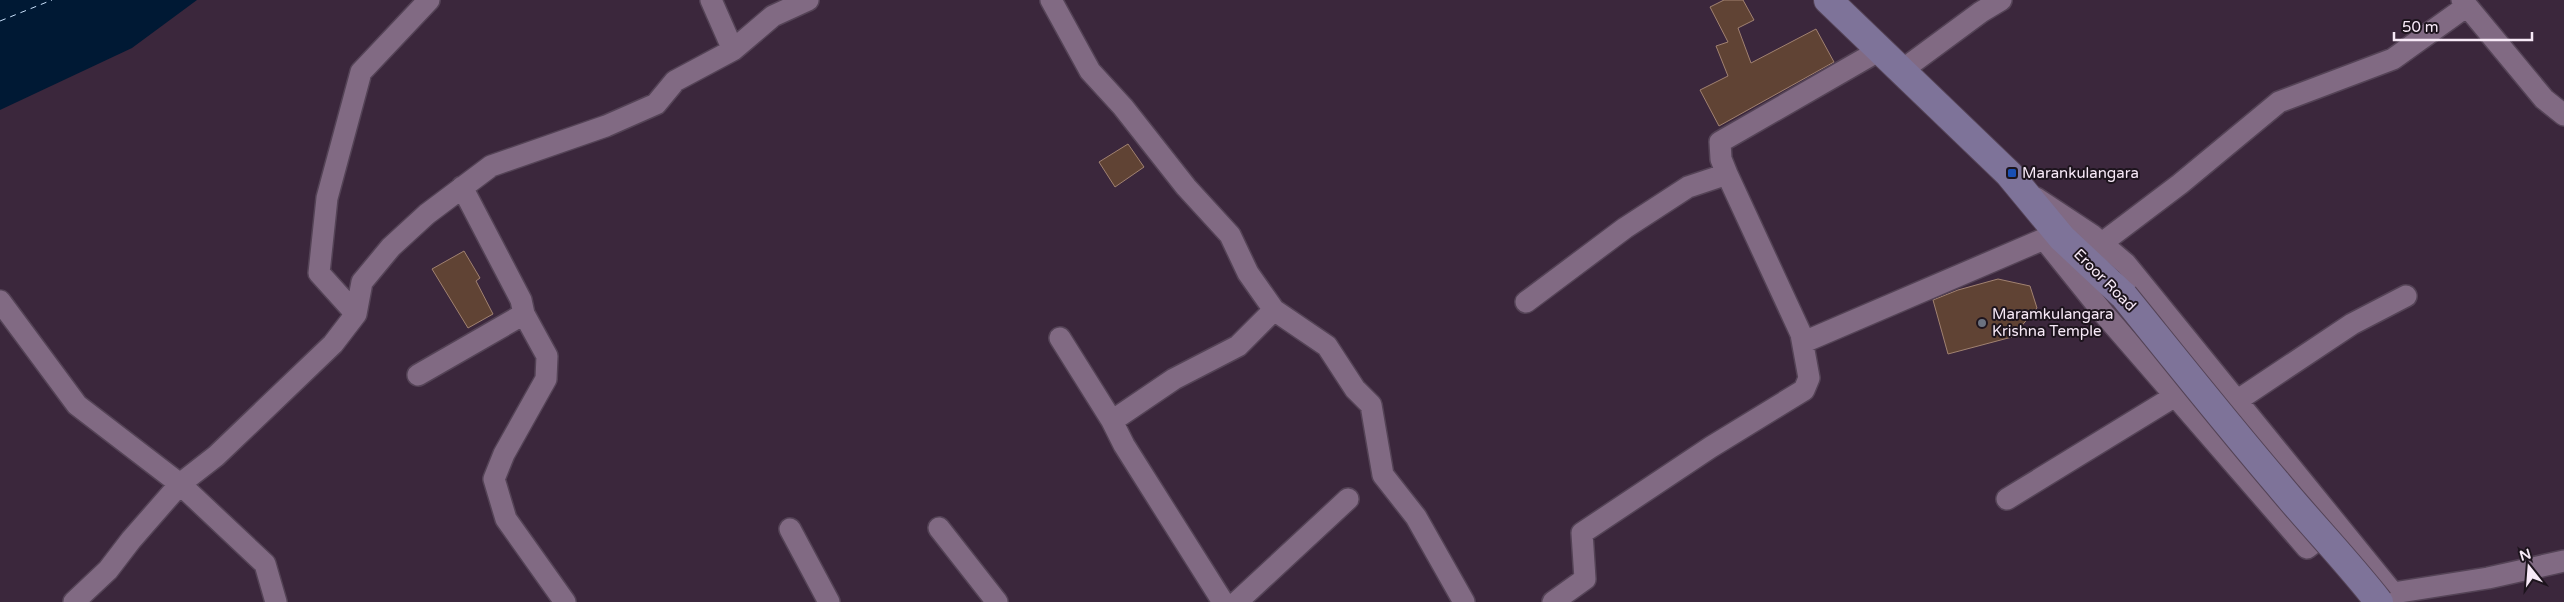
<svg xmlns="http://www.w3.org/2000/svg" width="2564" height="602" viewBox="0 0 2564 602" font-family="'Varela Round',sans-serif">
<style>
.water{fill:#001934}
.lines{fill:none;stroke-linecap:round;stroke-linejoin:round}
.ferry{stroke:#c9e0fb;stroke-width:1;stroke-dasharray:6 5;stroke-linecap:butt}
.building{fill:#604334;stroke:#a18271}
.minor-casing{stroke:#544356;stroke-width:24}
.secondary-casing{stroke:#544356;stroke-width:30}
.minor{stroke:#816a83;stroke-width:21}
.secondary{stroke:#7e7399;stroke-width:28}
.secondary-bridge-casing{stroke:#544356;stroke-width:30;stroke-linecap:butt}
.secondary-bridge{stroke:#7e7399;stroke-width:28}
.transit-dot{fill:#1a4fb4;stroke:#1d141d;stroke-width:2}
.worship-dot{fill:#6b7280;stroke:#1d141d;stroke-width:2}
.labels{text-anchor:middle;stroke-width:4;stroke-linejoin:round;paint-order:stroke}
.poi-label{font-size:15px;fill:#f7e9f7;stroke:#1d141d;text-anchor:start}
.street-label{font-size:15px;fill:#f7e9f7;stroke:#1d141d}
</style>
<rect width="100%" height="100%" fill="#3b273c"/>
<path class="water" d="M0,0H197L132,48L0,110Z"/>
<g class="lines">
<path class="ferry" d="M0,21L52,0"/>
</g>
<path class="building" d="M1724,0H1743L1754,20L1738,28L1751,63L1816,29L1834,62L1719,126L1700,90L1728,76L1716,46L1728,42L1710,7Z
M1128,144L1144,167L1115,187L1099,162Z
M464,251L480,278L476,281L493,314L468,328L432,269Z
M1998,279L2030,286L2037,308L2012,337L1948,354L1933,300L1958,290Z"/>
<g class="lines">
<g class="minor-casing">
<path id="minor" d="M711,0L733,50
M1051,0L1090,71L1123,107L1186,187L1230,235L1248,273L1274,310L1327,346L1355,389L1371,405L1383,475L1416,517L1464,602
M2462,0L2544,99L2564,115
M1901,71L1981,12L2001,0
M2036,198L2092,235L2126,264L2393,593L2488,578L2564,561
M2102,243L2180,184L2279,102L2393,59L2467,6
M0,301L77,405L180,484L265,564L276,602
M1526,302L1625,228L1688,187L1727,174
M356,314L319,273L327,198L361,72L429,0
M524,314L547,356L546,379L504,454L494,479L506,519L565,602
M1060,338L1112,421
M1804,342L2044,239L2105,315L2307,548L2334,527
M418,375L524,314L521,300L462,187
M2238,400L2352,324L2406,296
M2007,499L2175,396
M939,528L997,602
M790,529L829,602
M74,602L108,570L131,540L180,484L216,456L333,344L356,314L362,282L391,247L427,214L491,166L606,126L656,104L675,81L733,50L773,16L808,0
M1223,602L1124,445L1112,421L1174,379L1238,346L1274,310
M1237,602L1348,499
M1553,602L1585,579L1582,533L1711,447L1804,390L1809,378L1801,334L1727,174L1721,159L1720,142L1880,50"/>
</g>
<g class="secondary-casing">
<path id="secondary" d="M1828,0L2009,174L2062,238L2124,296"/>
</g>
<use href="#minor" class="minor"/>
<use href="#secondary" class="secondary"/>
<g class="secondary-bridge-casing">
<path id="secondary-bridge" d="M2124,296C2175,359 2225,422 2278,484C2311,524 2347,561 2379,602"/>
</g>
<use href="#secondary-bridge" class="secondary-bridge"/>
</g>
<rect class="transit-dot" x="2007" y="168" width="10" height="10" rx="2.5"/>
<circle class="worship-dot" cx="1982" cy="323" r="5"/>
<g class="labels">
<g class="poi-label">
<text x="2022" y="178">Marankulangara</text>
<text x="1992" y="319">Maramkulangara<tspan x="1992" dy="17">Krishna Temple</tspan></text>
</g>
<g class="street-label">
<text transform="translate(2105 280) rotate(45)" y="5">Eroor Road</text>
</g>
</g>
<g transform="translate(2529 567) rotate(343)" stroke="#1d141d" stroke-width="4" paint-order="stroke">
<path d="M0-4L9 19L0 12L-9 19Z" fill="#f7e9f7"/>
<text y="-8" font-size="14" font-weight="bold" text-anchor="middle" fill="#f7e9f7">N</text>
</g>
<path d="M2394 32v8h138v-8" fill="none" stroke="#f7e9f7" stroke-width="2.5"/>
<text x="2402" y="32" font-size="15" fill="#f7e9f7" stroke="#1d141d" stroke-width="4" paint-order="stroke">50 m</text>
</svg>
